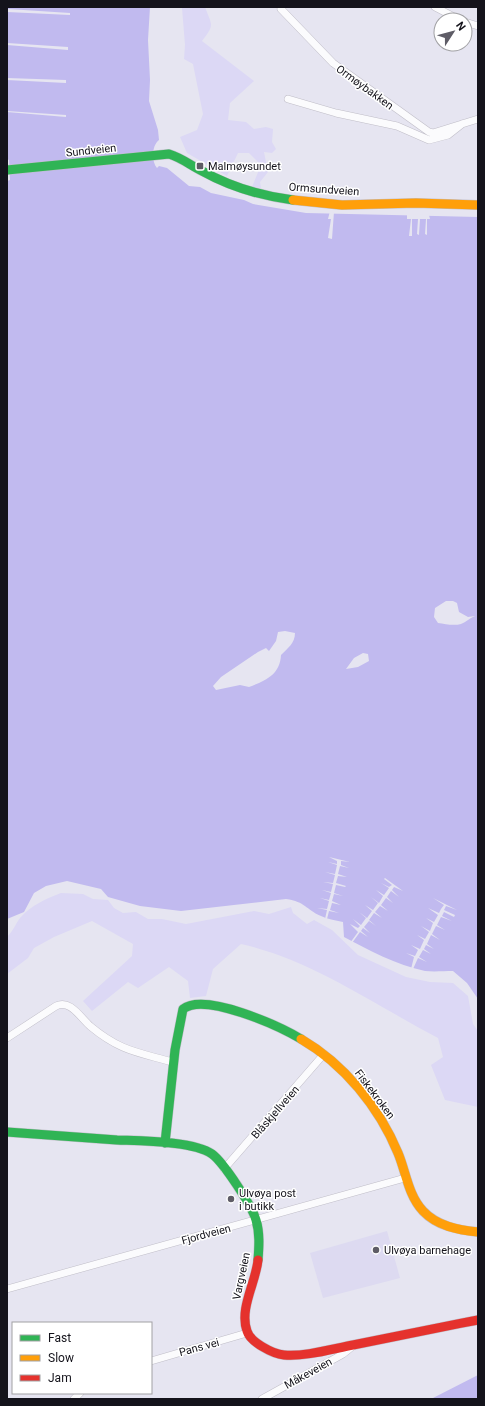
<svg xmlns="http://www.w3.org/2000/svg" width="485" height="1406" viewBox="0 0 485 1406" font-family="Roboto,sans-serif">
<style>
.built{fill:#dddaf1}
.green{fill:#dcd8f5}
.water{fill:#c1baef;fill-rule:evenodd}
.pier{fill:#e6e5f1}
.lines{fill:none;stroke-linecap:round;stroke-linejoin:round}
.street-casing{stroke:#c0bec8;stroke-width:8}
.fast-casing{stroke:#c0bec8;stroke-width:10}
.slow-casing{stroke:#c0bec8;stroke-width:10}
.jam-casing{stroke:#c0bec8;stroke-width:10}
.street{stroke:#fbfbfd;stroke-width:7}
.fast{stroke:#30b455;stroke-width:9}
.slow{stroke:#ff9f0a;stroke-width:9}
.jam{stroke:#e5322d;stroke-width:9}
.poi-dot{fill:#5e5c66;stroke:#fff;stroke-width:1.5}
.labels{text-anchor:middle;stroke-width:3;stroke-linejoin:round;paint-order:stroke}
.street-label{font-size:11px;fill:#14131b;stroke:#fff}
.poi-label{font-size:11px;fill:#14131b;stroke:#fff;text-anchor:start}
</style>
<rect width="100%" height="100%" fill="#e6e5f1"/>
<path class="built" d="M387,1231L400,1278L323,1298L310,1253Z"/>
<path class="green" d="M176,7H205C212,26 215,24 202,41L254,81L230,103L228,120L246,122L254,129L266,127L273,129L272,142L276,149L272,153L264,152L268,172L260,182L261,188L252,187L261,165L249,153H238L227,176L187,153L180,137L197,130L203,114L193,64L184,59L185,45L182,8Z
M61,893L83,894L93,899L108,900L114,908L123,913L136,912L148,919H162L186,924L254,911L269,914L291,907L293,913L307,924L314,920L332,930L358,955L406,977L430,982L453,983L468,996L473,1024L478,1031V1107L445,1100L431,1065L443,1057L438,1038C373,1004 312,960 241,944L213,969L206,996L190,998L188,981L169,967L138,988L128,982L92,1011L83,1001L132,956L133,944L92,921L54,937L34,948L28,958L7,974V937C13,931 15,925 20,918C31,905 46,899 61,893Z"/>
<path class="water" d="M7,7H150L148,40L150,80L149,101L158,130L159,140C152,145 151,161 157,168L159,166L167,168L189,186L200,187L211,193L244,200L253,204L306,213L478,217V999L467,983L453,971C444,971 434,972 425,971C396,965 369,950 344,937L343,922C335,920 327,919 321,916C305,909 306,902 286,899L181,911L140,906L108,897L101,889L67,881L46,886L34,893L24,912L7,919V181L10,180L9,160L7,159ZM446,601H453L457,603L459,612L468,617L475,616C470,618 466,622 461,624C454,626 445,624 438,623L434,617L435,608ZM285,631L295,633C295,643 288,648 281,655C280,675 265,681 249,687L240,685L216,690L213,686L221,677L258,652L266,648L269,651L276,641L278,632ZM363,653L368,654L369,661L358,667L346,669L354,658Z
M478,1375V1399H431L433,1398Z"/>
<path class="pier" d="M7,9H8L70,13V15L7,12Z
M7,43L68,47V50L7,45Z
M7,78L66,80V83L7,80Z
M7,111L66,115V117L7,112Z
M330,211L334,212L332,239L328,238L331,219H328Z
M407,214L429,215L430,219H427V235L425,234L426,219H420L419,235L417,234L418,219H412V236H409L411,219H407Z
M329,857L350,862L341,861V865L349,868L340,866L338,874L347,877L338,876L336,883L346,886L345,887L336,885L334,893L343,896L334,894L332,901L341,905L332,903L330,910L339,913L329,911L327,919H325L327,910L317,908L327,909L329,901L320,898L329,900L331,893L322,890L331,892L333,884L323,882L333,883L335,875L325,872L335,874L337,865L328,862L337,864V861Z
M385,878L403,891L394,887L392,890L399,897L391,891L387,897L393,903L386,898L381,905L388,911L380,906L375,912L382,918L374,913L369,920L376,926L369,921L364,927L370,933L363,928L361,931L368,937L360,932L352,943H350L358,932L350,924L358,928L360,926L353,919L361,925L366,918L359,912L367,918L372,911L365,905L373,910L378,903L371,897L379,903L383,896L376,890L384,895L389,888L381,883L389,887L392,885L384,879Z
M433,898L457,910L446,906L444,910L455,915L454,917L444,912L442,916L452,921L441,917L437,925L445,930L436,926L432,934L440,940L431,935L427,944L434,949L426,945L424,949L431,954L423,950L419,957L427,962L418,958L413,969H411L414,957L406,953L415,956L418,950L411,945L420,949L424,940L417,935L425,939L429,932L421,926L430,931L433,923L426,918L434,922L438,915L428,908L439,913L441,909L431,904L441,909L444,905Z"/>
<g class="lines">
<g class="street-casing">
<path id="street" d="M435,7L460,20
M281,9L333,63L429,132L433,133L478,119
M465,22L478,26
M288,99L336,113L397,126L429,140L448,135L462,124
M7,1038L56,1006C70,999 80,1017 90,1026C120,1051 137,1052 172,1062
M224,1169L324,1054
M7,1289L405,1178
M151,1361L247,1333
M74,1399L80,1393
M262,1399L343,1354L353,1346"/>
</g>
<g class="fast-casing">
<path id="fast" d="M7,170L169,154C182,158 190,165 202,171C229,186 262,196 293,200
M7,1132C44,1135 80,1137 117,1140C141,1141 194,1141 212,1154C224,1163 252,1206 256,1220C260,1233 259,1247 258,1260
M165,1143L175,1050L183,1009C205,992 279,1026 301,1039"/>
</g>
<g class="slow-casing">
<path id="slow" d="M293,200L342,205L416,203L478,205
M301,1039C344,1064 379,1107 398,1153C406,1172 408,1195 423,1211C437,1226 458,1230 478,1232"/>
</g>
<g class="jam-casing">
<path id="jam" d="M258,1260C256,1282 239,1309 247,1331C250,1342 273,1354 284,1355C304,1357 332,1349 353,1345C394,1337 436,1328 478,1320"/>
</g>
<use href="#street" class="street"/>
<use href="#fast" class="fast"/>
<use href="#slow" class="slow"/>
<use href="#jam" class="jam"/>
</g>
<g class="poi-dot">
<rect x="196" y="162" width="8" height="8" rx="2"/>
<circle cx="231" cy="1199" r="4"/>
<circle cx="376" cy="1250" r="4"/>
</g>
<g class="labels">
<g class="street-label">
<text transform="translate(365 87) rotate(36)" y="4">Ormøybakken</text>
<text transform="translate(91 150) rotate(-6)" y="4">Sundveien</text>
<text transform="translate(324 189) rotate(4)" y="4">Ormsundveien</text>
<text transform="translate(375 1094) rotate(53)" y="4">Fiskekroken</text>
<text transform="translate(275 1112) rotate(-49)" y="4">Blåskjellveien</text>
<text transform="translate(206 1234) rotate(-15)" y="4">Fjordveien</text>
<text transform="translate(241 1276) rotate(-78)" y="4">Vargveien</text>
<text transform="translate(199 1347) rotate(-15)" y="4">Pans vei</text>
<text transform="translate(308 1373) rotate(-29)" y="4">Måkeveien</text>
</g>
<g class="poi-label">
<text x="208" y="170">Malmøysundet</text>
<text x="239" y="1197">Ulvøya post<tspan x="239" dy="13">i butikk</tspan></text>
<text x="384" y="1254">Ulvøya barnehage</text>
</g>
</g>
<rect width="485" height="1406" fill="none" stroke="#14131b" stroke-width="16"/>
<rect x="12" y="1322" width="140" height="72" fill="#ffffff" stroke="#a1a1a4"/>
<rect x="20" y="1335" width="20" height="6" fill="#30b455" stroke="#a1a1a4"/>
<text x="48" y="1342" font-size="12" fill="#14131b">Fast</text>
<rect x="20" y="1355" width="20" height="6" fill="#ff9f0a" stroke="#a1a1a4"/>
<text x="48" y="1362" font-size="12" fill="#14131b">Slow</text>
<rect x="20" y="1375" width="20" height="6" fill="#e5322d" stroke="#a1a1a4"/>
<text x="48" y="1382" font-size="12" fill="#14131b">Jam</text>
<g transform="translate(453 32) rotate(54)"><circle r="19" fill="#ffffff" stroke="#a1a1a4"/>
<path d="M0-3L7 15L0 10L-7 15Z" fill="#5e5c66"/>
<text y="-6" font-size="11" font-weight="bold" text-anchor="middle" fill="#14131b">N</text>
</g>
</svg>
